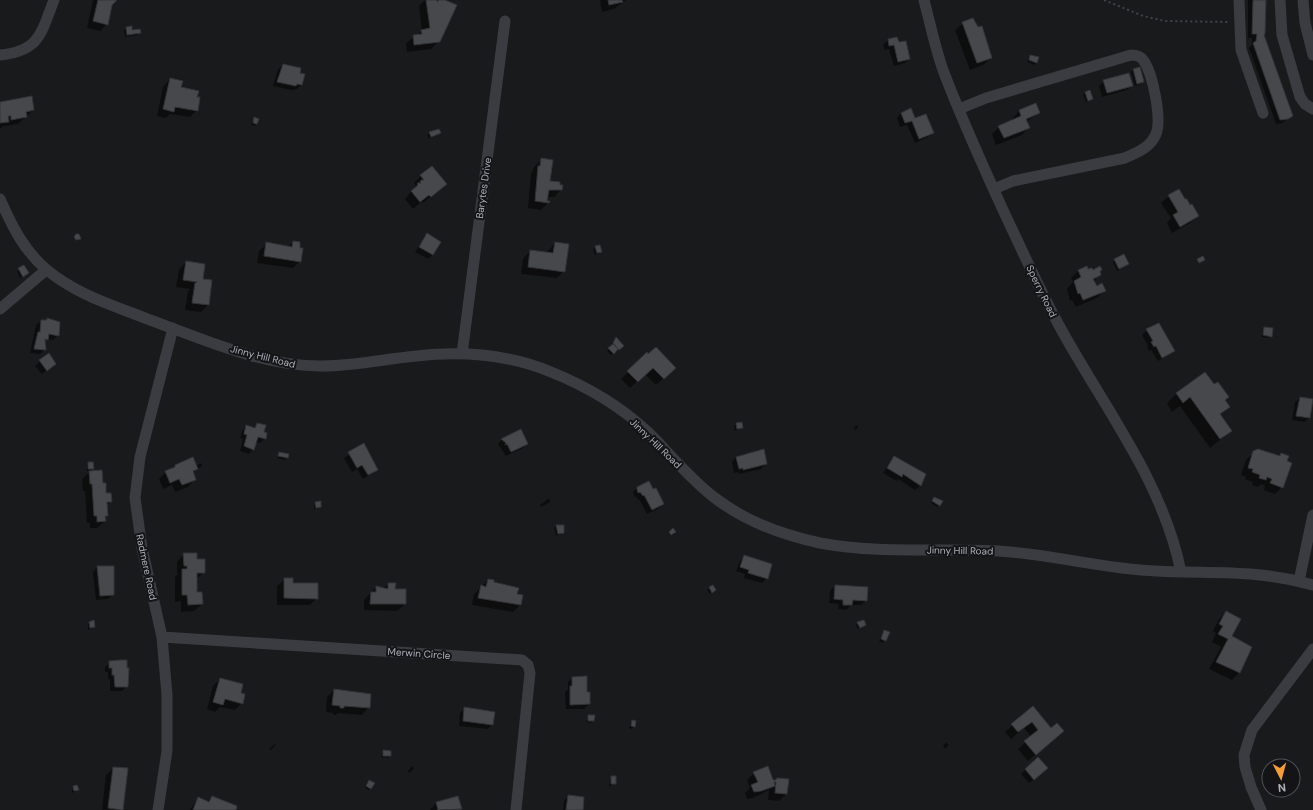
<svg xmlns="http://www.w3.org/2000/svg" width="1313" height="810" viewBox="0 0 1313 810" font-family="'DM Sans',sans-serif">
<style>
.shadow{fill:#0007}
.building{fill:#46484c;stroke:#333438}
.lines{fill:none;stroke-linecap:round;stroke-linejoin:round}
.path{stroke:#404348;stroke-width:2;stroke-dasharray:2 3;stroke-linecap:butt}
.minor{stroke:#3a3c41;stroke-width:11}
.labels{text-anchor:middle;stroke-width:4;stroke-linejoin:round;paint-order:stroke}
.street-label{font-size:10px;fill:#acb2bb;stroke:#141417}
</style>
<rect width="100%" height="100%" fill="#191a1c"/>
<path class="shadow" d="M93,0H116L111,5L107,24L100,31L87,28Z
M425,0H436V4L440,0H443L439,41L431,49L407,52L406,43L422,31L419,6Z
M600,0H626L614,9L602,12Z
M1248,0H1265L1263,35L1291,116L1282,123L1276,124L1249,48L1252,45V38H1248Z
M963,23L991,58L983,65L970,70L955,30Z
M131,27V31L139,33L137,35L125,37L124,30Z
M897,38L909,59L905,63L894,66L889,49L885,50L883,45L888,40Z
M1030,56L1037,63L1035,65L1027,62Z
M283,65L299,73L301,85L297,89L291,90L273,86L278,69Z
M1133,70L1143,82L1141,84L1135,86L1131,72Z
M170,79L196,98L197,110L190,117L170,114L166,118L157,116L163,87Z
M1104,81L1132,86L1127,90L1102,97L1099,86Z
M1085,92L1092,99L1086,102L1083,95Z
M0,103L33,110L18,124L4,126V125L0,129Z
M1035,104L1039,113L1026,122L1029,127L1022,135L996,145L992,134L999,127L1013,121L1012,119L1019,111Z
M910,110L914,120L933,133L928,137L915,143L907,125L900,127L897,118L901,113Z
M254,119L256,124L254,126L251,125Z
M429,133H439L429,138L427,135Z
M542,159L549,182L561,190L554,197H547L546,201L548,203L541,210L528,208L531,174L534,167Z
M421,176L446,184L423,203L422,201L413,209L405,199L416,186L414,183Z
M1179,190L1185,201L1198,216L1190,223L1172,233L1167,223L1171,218L1161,203L1169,196Z
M427,234L433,255L428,259L415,252Z
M293,242L298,249L300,261L293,268L257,263L259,251L267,244L288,247Z
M555,243L564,271L557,278L521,274L523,259L530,251L547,253L548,251Z
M595,247L601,251L595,255L593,249Z
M1115,260L1128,264L1117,271L1113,262Z
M186,262L202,280L211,281L208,305L201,312L185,310L188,291L190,289L176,287L179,270Z
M23,266L25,275L20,278L17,271Z
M1086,267L1088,271H1099L1100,274L1094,281L1097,287L1104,291L1097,298L1076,307L1072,300L1070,301L1067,289L1073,282L1071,278L1078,271Z
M52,320L58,335L53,340L47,339L44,342L45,349L40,354L30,353L36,325L41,321Z
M1265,328L1271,336L1269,338L1261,337Z
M1147,330L1173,351L1158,361L1151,350L1149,351L1147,347L1148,346L1142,335Z
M614,341L622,346L611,355L607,351L612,346Z
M647,354L667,375L656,385L645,374L630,388L621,379Z
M40,361L50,368L42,374L35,366Z
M1205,373L1228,407L1220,415L1231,431L1210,448L1180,406L1172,412L1167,403L1176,394Z
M1300,398L1309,418L1304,422L1292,420L1295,402Z
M257,424L265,438L260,443L255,442L253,449L249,454L240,451L243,439L240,438L242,431L246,426L253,428Z
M736,424L742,427L735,431L734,426Z
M856,425L858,426L857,429L853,430Z
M502,439L527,443L523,448L506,456L498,444Z
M364,445L377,470L363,479L357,469L352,472L344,458Z
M1254,452L1279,457L1281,454L1282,487L1275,494L1264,490L1265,486L1261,484L1258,487L1252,485L1253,482L1245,479L1246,477L1241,475L1246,460Z
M280,453L287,458L285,460L277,458Z
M736,457L766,464L761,469L739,474L738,472L734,473L732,462Z
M894,457L925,474L920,486L915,490L898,479L897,481L883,473Z
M89,463L93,469L90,472L111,501L106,506L107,515L105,521L97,528H90V523H87L85,491H83L82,479L90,471H87V465Z
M201,463L202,466L192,473L195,479L188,487L175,492L172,485L163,489L159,479L166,472L175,466H196Z
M638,487L653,491L663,504L658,509L647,514L639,499L638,500L636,496L634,497L633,492Z
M549,498L550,502L541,507L540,505Z
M935,498L939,505L937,507L931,503Z
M316,503L320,507L314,509V505Z
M556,526L563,533L561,535H556L554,528Z
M184,554L204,572L196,580V593L202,604L194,611L181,612V601L175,602V577L179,573H177V562Z
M744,557L767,578L762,583L744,578L745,574L736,571L740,561Z
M97,567L113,595L108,599L96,600L93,572Z
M285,579L292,584L317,598L310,605H277V586Z
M488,580L518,588L516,594L520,605L513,612L472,605L474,594Z
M388,584L405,604L397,611L364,610V600L376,587L381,591Z
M712,586L713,592L710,594L707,590Z
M835,586L866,601L861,605H851L846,610L838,609L839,604L829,603L830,591Z
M1226,612L1231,636L1251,647L1239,673L1232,680L1209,669L1221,647L1212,642L1216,633L1213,631L1219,619Z
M90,622L94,627L88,630V624Z
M858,623L865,625L858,629L856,625Z
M885,631V640L883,643L879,641Z
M110,662L126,669L127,686L122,691H110V679H108V672H105V667Z
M572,678L586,693L589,704L584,709H566L565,692L568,689V682Z
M220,679L239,694L242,703L235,710L220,707L215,712L207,709L213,686Z
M334,690L369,707L362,715L338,713L336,715H333V713L326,712L327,697Z
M1033,707L1051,729L1063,731L1028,761L1018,749L1031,737L1024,728L1011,739L1005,732Z
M465,708L492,724L488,729L459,726L460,713Z
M589,716L593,721L591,723L586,722Z
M632,721L634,726L632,729L629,728Z
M946,742L949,745L945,749L943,746Z
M275,744L276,745L271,750L269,749Z
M383,751L390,756L388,758L381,757Z
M412,766L414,768L410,773L408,771Z
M114,768L122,809L102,810L106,775Z
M1026,770L1042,773L1029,783L1021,774Z
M754,773L773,783L777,779L786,794L779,801L768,800L769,790L753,798L747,799L745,793L750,788L747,780Z
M612,777L615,784L609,786L610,779Z
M367,783L371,788L369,790L365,788Z
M75,786L78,790L72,793L71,792Z
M568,796L582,810H563L564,801Z
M212,797L235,810H190L198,798L207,802Z
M436,803L461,809L430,810Z"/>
<path class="building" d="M98,0H117L112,5L108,25L93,21Z
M426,0H437V2L439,0H445L457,5L440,42L414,45L413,35L422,34L421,30L430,28Z
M608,0H622L623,2L609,5Z
M1253,0H1266L1265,34L1264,35L1293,116L1288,119L1280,120L1253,43L1256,41L1257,34H1252Z
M973,18L978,27L982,26L992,58L977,63L962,22Z
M132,26V30L140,29L141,33L127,35L126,27Z
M897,37L899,42L906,41L910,59L898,62L894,45L889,46L888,39Z
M1030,55L1039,57L1037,63L1029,60Z
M283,64L301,68L300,73L305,74L302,85L297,84L296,86L277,82Z
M1140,67L1144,82L1137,84L1133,69Z
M1129,73L1133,86L1107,93L1103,80Z
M170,78L183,81L181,87L199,91L197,97H200L198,111L175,107L174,112L163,109Z
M1090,90L1093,99L1088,101L1085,92Z
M32,96L34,110L26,112L27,117L11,120V116H8L9,122L0,123V102Z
M1036,103L1040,113L1026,119L1030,128L1004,138L998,126L1021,116L1019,110Z
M911,108L915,118L926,114L934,133L919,139L912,121L905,123L901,113Z
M254,117L259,119L257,124L253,123Z
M439,129L441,133L431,137L429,132Z
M541,158L553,160L550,181L560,182V185H563L562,190H549L547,201H550L549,203L535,201L538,166H540Z
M432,166L447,184L431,197L429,195L420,202L411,191L418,185L417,184L419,182L420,184L421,180H424L420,175Z
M1179,189L1185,199H1187L1190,205L1192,204L1199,216L1180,227L1173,215L1178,212L1168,195Z
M427,233L441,242L433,255L419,247Z
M76,234H79L81,239L76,240L74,237Z
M293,241L300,242V248H303L301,262L264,256L266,242L292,247Z
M555,242L569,244L565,272L528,267L530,250L553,253Z
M600,245L602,252L597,253L595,246Z
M1124,254L1129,264L1119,269L1114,259Z
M1203,256L1205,260L1199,263L1197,259Z
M186,261L205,264L203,279L212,280L209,305L192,303L195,283L197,282L183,280Z
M24,265L29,273L23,277L18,268Z
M1087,266L1088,269L1092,268L1093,270L1100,266L1102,270L1100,271L1101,275L1093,279L1097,286L1102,283L1106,291L1083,300L1080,293L1078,294L1074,281L1081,277L1078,270Z
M47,318L60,322L59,336L49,334L48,340L45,339L46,350L34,349L38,332H40L41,320H47Z
M1159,323L1175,351L1162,358L1156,346L1154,347L1151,342L1153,341L1146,329Z
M1264,327L1273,328L1272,337L1263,335Z
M616,337L624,346L619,350L613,343Z
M613,344L618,349L614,354L608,348Z
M656,347L676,368L664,379L653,368L638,382L627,371L647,352L648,354Z
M49,353L56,364L47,371L39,360Z
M1205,372L1214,384L1218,382L1229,397L1225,400L1230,407L1220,414L1232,431L1220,439L1190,397L1183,403L1176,393Z
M1300,397L1313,399L1310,418L1296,416Z
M742,422L743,428L737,429L736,423Z
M257,423L266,425L264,432L267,433L266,439L258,437L254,450L244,446L247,435L244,434L246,425L255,428Z
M521,429L528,444L511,452L507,444L505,445L506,443L501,439Z
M364,443L378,470L368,475L362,465L357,468L348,452Z
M764,449L767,464L743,470V468L739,469L736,457Z
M1258,449L1280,456L1281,453L1289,456L1287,461L1292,463L1283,488L1270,483L1272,479L1267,477L1266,480L1259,478L1260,475L1252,472L1253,469L1248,468L1253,451Z
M279,452L289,454L288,458L278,456Z
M894,456L926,474L921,486L903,474L902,477L887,468Z
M193,457L198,469L193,471L196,480L182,485L179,479L170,483L165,471L175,467V465Z
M88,462H93L94,469H88Z
M102,470L103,483H106V493H111L112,502H107L108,516H105L106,521L97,522V516H94L92,484H90L89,471Z
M649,481L653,489L656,488L664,504L652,510L644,495L643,496L640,492L638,493L637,489V487Z
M934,497L943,501L940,506L932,501Z
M321,501V507L316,508L315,502Z
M556,525H564V533L558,534Z
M673,528L676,532L671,535L669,532Z
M183,553H197V559H205V573H197V592H202L203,604L188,605L187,595H182V569H187V566H184Z
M744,555L772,564L768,579L748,573L749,570L740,567Z
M97,566H114V595L100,596Z
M284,578H293V583H318V599L284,598Z
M488,579L494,580V582L519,588L517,594L523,595L521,605L478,598L481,585L486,587Z
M388,583H396L395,589H406V604H370L371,592H376V586L388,589Z
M713,585L716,590L712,593L709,587Z
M835,585L868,587L867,601L853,600L852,605H843V600L834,599Z
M1226,611L1241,619L1232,636L1252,647L1240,673L1216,662L1228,639L1218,634L1223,626L1219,624Z
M94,620L95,627L90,628L89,622Z
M864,620L866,625L860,628L857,622Z
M884,630L890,632L886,641L881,639Z
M121,660H127V668H129L128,687H115L114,675H112V668H109V661Z
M587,676V692H590V704L570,705V686H572V677Z
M220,678L243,684L241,693L245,694L243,704L225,699L223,705L213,702Z
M334,689L371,694L370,708L344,706V708H340V706L332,705Z
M1033,706L1051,728L1057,723L1064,731L1036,755L1024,741L1038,730L1032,722L1018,732L1011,724Z
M464,707L495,712L493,725L463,721Z
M588,715H595L594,721H588Z
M632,720L636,721L635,727L631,726Z
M383,750L391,751V756H383Z
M1038,757L1048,768L1034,780L1025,769Z
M768,766L773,780H776L777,778L789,779L787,794L775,793L776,782H774L775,786L761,791L754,792L751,785L758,782L753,772Z
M113,767L128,768L123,810L108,808Z
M611,776H616V784H611Z
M369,780L375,783L371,789L366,786Z
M77,785L79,790L74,791L73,786Z
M568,795L584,797L583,810H566Z
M212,796L237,806L236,810H193L198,797L209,802Z
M458,796L462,809L438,810L436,802Z"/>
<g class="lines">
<path class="path" d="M1104,0L1143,16L1165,21L1229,22"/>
<path class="minor" d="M924,0C930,23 935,47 943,70C961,118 982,164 1003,210C1022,250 1040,291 1061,329C1105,409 1163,482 1181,572
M1239,0L1241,50L1263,113
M1280,0L1282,35L1300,97L1305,104L1313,109
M1303,0L1305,23L1313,55
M0,55C40,51 41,33 54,0
M959,109L986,98L1131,55C1136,55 1141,56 1144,61C1153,75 1162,119 1156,134C1150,148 1138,152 1125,158L1013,181L994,189
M0,199C12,226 24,251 47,270C77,295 115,306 150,320C205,340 264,367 323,366C355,366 385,359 416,356C461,351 508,354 551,372C586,386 620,406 648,432C670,454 690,479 715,498C745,521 782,535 820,543C879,554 939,548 999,551C1052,554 1103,569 1156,571C1212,574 1257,569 1313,585
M0,309L46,270
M462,354L505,21
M1299,581L1313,515
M162,637L522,660L528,665L530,673L516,810
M158,810L167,751V695L162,637L142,548L135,498L140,457L173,328
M1261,810L1251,787L1245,767L1244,755L1252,730L1313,649"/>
</g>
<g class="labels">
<g class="street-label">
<text transform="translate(483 188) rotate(-82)" y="4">Barytes Drive</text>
<text transform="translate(1042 291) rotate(64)" y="4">Sperry Road</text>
<text transform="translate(263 356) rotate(14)" y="4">Jinny Hill Road</text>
<text transform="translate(656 443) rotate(44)" y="4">Jinny Hill Road</text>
<text transform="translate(960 550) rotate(1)" y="4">Jinny Hill Road</text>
<text transform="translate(147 567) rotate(78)" y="4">Radmere Road</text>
<text transform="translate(419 653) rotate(4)" y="4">Merwin Circle</text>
</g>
</g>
<g transform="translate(1281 778) rotate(174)"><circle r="19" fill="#141417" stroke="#515359"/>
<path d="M0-3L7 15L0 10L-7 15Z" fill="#f49d39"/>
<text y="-6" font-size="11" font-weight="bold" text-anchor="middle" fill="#acb2bb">N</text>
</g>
</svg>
